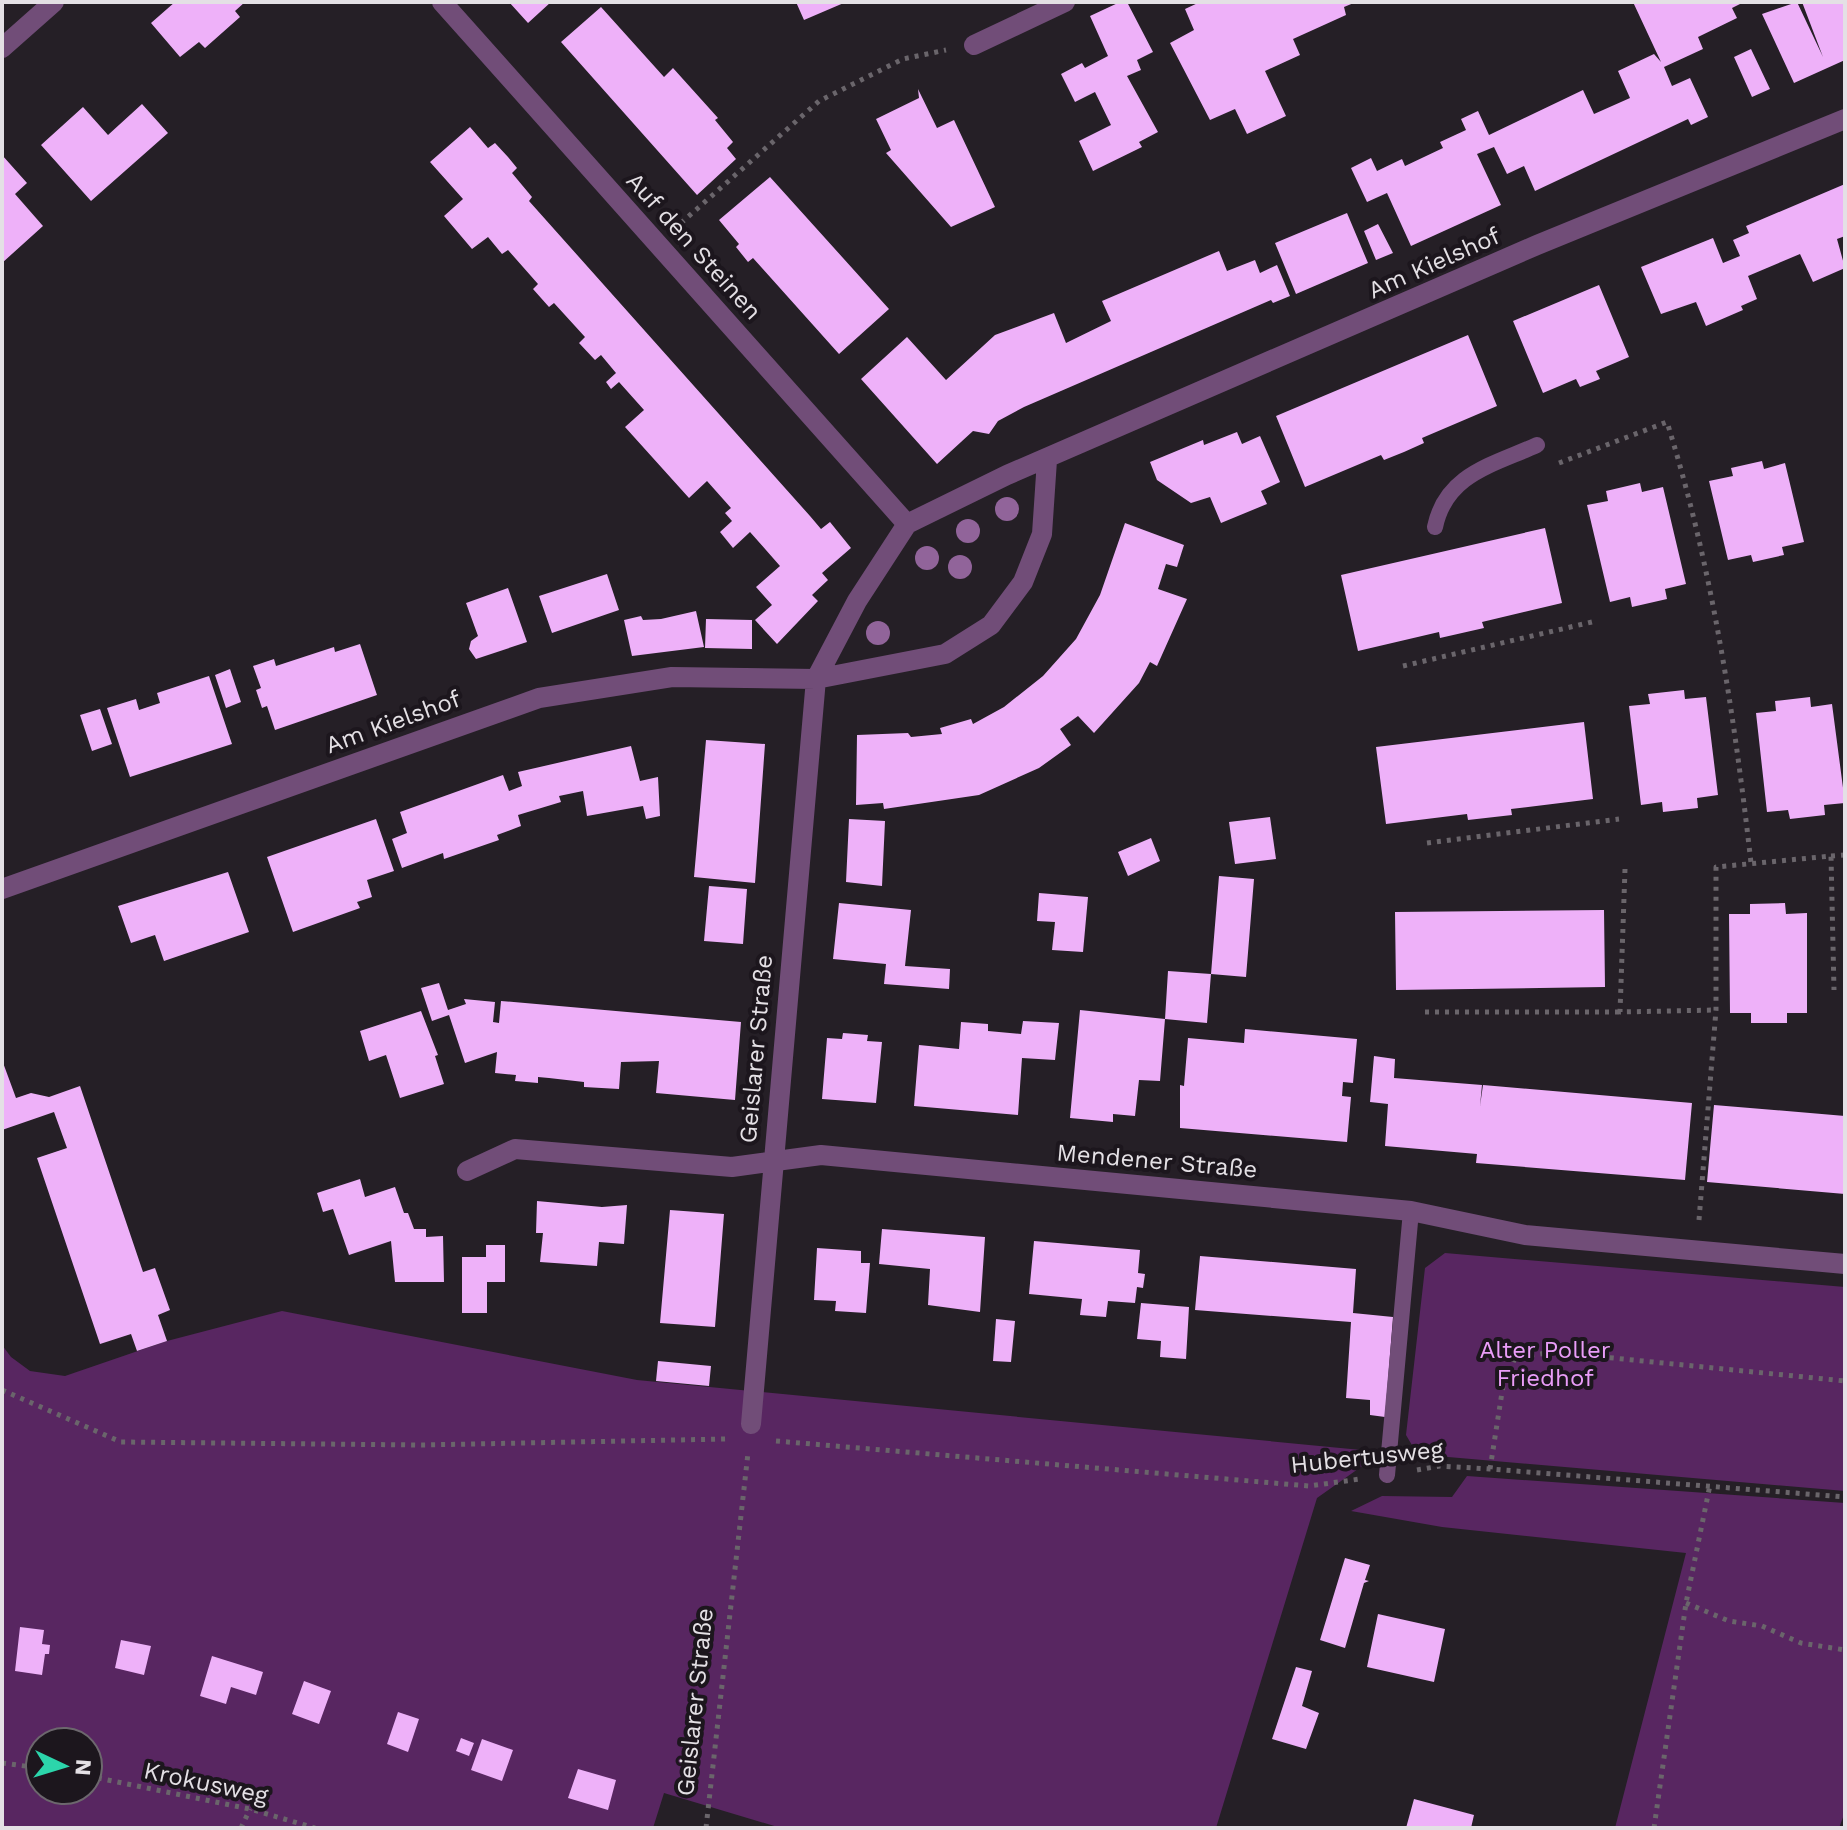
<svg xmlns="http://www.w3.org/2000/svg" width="1847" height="1830" viewBox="0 0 1847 1830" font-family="'Work Sans',sans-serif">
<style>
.green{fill:#582661;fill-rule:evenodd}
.building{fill:#eeb1f9}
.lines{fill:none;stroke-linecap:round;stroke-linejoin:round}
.path{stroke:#6a656b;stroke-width:5;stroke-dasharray:4 6;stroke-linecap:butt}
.lane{stroke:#714d78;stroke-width:16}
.street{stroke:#714d78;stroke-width:20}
.tree{fill:#91649a}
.labels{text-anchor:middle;stroke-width:8;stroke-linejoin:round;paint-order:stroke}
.street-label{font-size:24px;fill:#e4e0e5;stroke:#1c161d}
.park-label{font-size:24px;fill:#ea9df8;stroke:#1c161d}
</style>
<rect width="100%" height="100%" fill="#251f26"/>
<path class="green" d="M1445,1253L1845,1287V1491L1425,1455L1416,1452L1406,1435L1425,1268Z
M282,1311L637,1380L1382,1452L1317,1498L1216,1828H781L664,1793L653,1828H2V1345L11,1357L30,1371L65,1376L167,1341ZM40,1742H88V1790H40Z
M1467,1476L1845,1503V1812L1839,1828H1615L1686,1553L1442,1527L1351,1511L1382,1496L1452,1497Z"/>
<path class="building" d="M175,2H245L235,11L240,17L205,48L199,42L180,57L151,23Z
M509,2H551L528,23Z
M796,2H846L804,20Z
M1120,2H1127L1153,52L1137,60L1141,70L1127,76L1158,132L1139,142L1142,147L1093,171L1079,141L1111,125L1095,92L1075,102L1061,74L1082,63L1085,68L1108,56L1090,16Z
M1200,2H1356L1344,7L1346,15L1293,39L1300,55L1265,71L1286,116L1247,134L1235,109L1210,120L1170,43L1194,30L1185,9Z
M1633,2H1744L1732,8L1737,18L1698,37L1703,49L1664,67L1672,86L1690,78L1708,117L1691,125L1688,119L1535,191L1524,166L1507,174L1494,147L1477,154L1501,205L1411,246L1387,193L1367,202L1351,168L1371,158L1377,171L1402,159L1405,166L1443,148L1440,142L1466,130L1461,119L1478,111L1489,135L1583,90L1594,114L1630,98L1618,71L1654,54L1661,62Z
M1797,2L1823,57L1802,2H1845V60L1794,83L1762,14Z
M601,7L664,77L673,68L718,118L715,120L733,142L727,148L736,159L697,195L561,42Z
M1751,49L1770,89L1752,97L1734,57Z
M918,89L937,128L954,120L995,207L951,227L886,153L891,150L876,119L919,98Z
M142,104L168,133L91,201L41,145L83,107L108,135Z
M470,127L488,148L495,143L508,157L517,168L512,173L532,197L529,201L810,516L821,529L830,522L851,548L822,573L828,580L812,595L818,601L777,644L755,620L772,605L756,587L780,566L750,532L733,548L720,532L732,521L725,513L731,508L707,481L689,498L625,427L644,410L619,382L611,389L606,382L616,373L601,355L595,360L579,343L585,337L554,303L549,307L533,289L538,284L508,250L502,254L488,237L472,249L444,216L463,199L430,162Z
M2,155L27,183L15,194L43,226L2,263Z
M770,177L889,309L839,354L753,258L748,262L736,247L739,244L719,220Z
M1845,184V236L1837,239L1845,268L1813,282L1800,254L1748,276L1757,299L1741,306L1743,310L1706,326L1696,302L1661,314L1641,267L1713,238L1723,263L1740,256L1733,240L1749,233L1746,226Z
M1347,213L1368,263L1296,294L1275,243Z
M1378,224L1393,253L1376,260L1364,231Z
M1219,251L1227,271L1255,260L1260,273L1277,265L1290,296L1273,303L1271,300L1024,407L998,421L989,434L973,431L937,464L861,379L907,337L946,380L995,335L1054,313L1066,343L1111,321L1102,301Z
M1599,285L1629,357L1596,371L1600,379L1580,387L1576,379L1543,393L1513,321Z
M1468,335L1497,406L1422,438L1424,443L1404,452L1384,460L1381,455L1305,487L1276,416Z
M1237,432L1242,444L1260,436L1280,482L1261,491L1267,504L1221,523L1210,497L1191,503L1157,480L1150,462L1203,440L1204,445Z
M1762,461L1764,469L1785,463L1804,542L1782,547L1784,555L1753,562L1751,555L1728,560L1709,481L1733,476L1731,468Z
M1640,483L1642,492L1663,487L1686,584L1665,589L1667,599L1632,607L1630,597L1610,602L1587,505L1608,501L1606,491Z
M1125,523L1184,545L1177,567L1166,564L1158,589L1187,599L1157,666L1150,662L1139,683L1094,733L1078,716L1060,729L1071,745L1039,768L979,795L884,809L883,803L856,805L857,735L908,733L911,737L942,734L940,728L971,719L973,724L1004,707L1043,676L1076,639L1100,595Z
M1545,528L1562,603L1482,622L1484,628L1440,638L1439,632L1358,651L1341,575Z
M607,574L619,610L552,633L539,596Z
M508,588L527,642L476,659L469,649L471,641L478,636L466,603Z
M696,611L704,647L632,656L624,620L641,616L643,620L661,619Z
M706,619L752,620V649L705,648Z
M360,644L377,695L275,730L267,706L262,708L256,690L261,688L253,666L274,659L276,666L334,647L335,652Z
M230,669L241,702L226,708L215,675Z
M209,676L232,744L130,777L107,708L136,699L139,710L160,703L157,693Z
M1684,690L1685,699L1706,697L1718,795L1697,798L1698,808L1663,812L1662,802L1641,805L1629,706L1650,704L1648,694Z
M1810,697L1811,707L1832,704L1845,803L1824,805L1825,815L1790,819L1788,810L1767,812L1756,713L1776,711L1775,701Z
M100,709L112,744L92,751L80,715Z
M1584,722L1593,799L1511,809L1512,815L1468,820L1467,814L1386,824L1376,747Z
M706,740L765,744L755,883L694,877Z
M631,746L640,781L658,777L660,816L646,819L643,806L587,816L583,791L559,796L561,802L518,815L521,826L497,835L499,840L444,859L443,853L402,868L392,839L407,833L400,812L503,775L509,791L522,786L518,772Z
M1270,817L1276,859L1235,864L1229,822Z
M376,819L394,871L367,880L372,897L357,902L360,908L293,932L267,857Z
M849,819L885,821L882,886L846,882Z
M1151,838L1160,861L1128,876L1118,852Z
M228,872L249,932L164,961L155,935L131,943L118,906Z
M1219,876L1254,879L1246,977L1211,974Z
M709,886L747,889L743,944L704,941Z
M1039,893L1088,897L1083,952L1052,950L1055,922L1037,921Z
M839,903L911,910L905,966L950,969L949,989L884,984L886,964L833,959Z
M1785,903L1786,914L1807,913V1013H1787V1023H1751V1013H1730L1729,914H1750V904Z
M1604,910L1605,987L1396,990L1395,912Z
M1168,971L1211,974L1207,1023L1165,1019Z
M439,983L448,1010L466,1004L464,999L495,1002L493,1022L499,1023L501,1001L741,1022L735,1100L656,1093L659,1061L621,1062L619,1089L584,1087V1082L549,1078L538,1077V1083L515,1081L516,1075L495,1073L497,1052L465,1063L449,1015L432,1021L421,988Z
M1080,1010L1165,1019L1160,1081L1139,1080L1135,1116L1113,1114V1122L1070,1118Z
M421,1011L438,1055L435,1056L444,1084L400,1098L386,1055L369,1061L360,1031Z
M1023,1021L1059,1023L1055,1060L1022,1058L1018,1115L914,1106L919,1045L959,1049L961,1022L988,1024V1031L1021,1034Z
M1245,1029L1357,1039L1353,1083L1343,1082L1342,1096L1351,1097L1347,1142L1180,1128V1085L1184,1086L1188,1038L1244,1043Z
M843,1033L868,1035L867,1041L882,1042L876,1103L822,1099L827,1038L842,1039Z
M1374,1056L1395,1059L1394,1078L1482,1085L1480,1106L1483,1085L1692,1103L1685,1180L1476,1163L1477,1154L1385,1146L1388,1104L1370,1102Z
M2,1060L16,1098L31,1093L49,1097L80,1086L143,1272L155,1268L170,1310L158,1315L167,1341L137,1351L131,1334L100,1344L37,1158L67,1148L54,1112L2,1130Z
M1714,1105L1845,1116V1194L1707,1182Z
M360,1179L365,1197L395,1187L404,1213H408L414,1229H426V1237L443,1236L444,1282H395L391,1241L349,1255L333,1209L323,1212L317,1193Z
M537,1201L602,1207L627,1205L624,1244L599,1242L597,1266L540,1262L543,1233H536Z
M670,1210L724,1214L715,1327L660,1323Z
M882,1229L985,1237L980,1312L928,1305L930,1269L879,1264Z
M1034,1241L1140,1250L1138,1273L1145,1274L1143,1288L1137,1287L1135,1303L1108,1301L1106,1317L1080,1315L1082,1299L1029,1294Z
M486,1245H505V1282H487V1313H462V1257H486Z
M817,1248L861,1251V1263H870L866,1313L835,1311L836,1301L814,1300Z
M1200,1256L1356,1269L1353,1313L1393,1317L1385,1417L1370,1415V1400L1346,1398L1351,1322L1195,1310Z
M1141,1303L1189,1307L1186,1359L1160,1357L1161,1341L1137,1339Z
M996,1319L1015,1321L1011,1362L993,1361Z
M658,1361L711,1366L709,1386L656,1381Z
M1345,1558L1370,1565L1365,1580L1369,1581L1364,1583L1345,1648L1320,1640Z
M1378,1614L1445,1629L1434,1682L1367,1667Z
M20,1627L44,1630L42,1644L50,1645L49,1654H45L42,1675L15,1671Z
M121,1640L151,1646L144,1675L115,1668Z
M212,1656L263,1672L256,1695L231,1687L226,1704L200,1696Z
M1296,1667L1312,1671L1302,1706L1319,1713L1306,1749L1272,1739Z
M304,1681L331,1691L319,1724L292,1714Z
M398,1712L419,1719L408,1752L387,1744Z
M461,1738L474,1743L469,1756L456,1751Z
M482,1739L513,1750L502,1781L471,1770Z
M578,1769L616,1780L608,1810L568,1798Z
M1414,1799L1474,1815L1471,1828H1406Z"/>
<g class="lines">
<path class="path" d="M681,223L819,101L903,59L946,50
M1559,463L1667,422C1712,566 1734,713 1751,863
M1403,666L1592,622
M1427,843L1619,819
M1831,856L1845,855
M1625,869L1620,1012L1716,1010
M1425,1012H1620
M1699,1220L1716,1010V867L1831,856L1834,990
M2,1390L121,1442L422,1445L726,1439
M776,1441L1309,1486L1360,1479
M1490,1469L1503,1386L1515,1358L1552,1352L1845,1381
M1417,1470L1440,1466L1490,1469L1845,1497
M1686,1603L1729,1621L1762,1626L1801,1643L1845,1650
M2,1763L40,1768
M88,1776L250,1809L315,1828
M241,1828L250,1809
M706,1828L748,1453
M1654,1828L1686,1603L1710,1485"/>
<path class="lane" d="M1435,527C1446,474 1493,465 1537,445
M1387,1475L1411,1211"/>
<path class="street" d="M442,2L907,524
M974,45L1065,2
M2,48L54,2
M2,889L539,698L672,677L816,679L945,654L991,625L1023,582L1042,534L1047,460
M467,1171L515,1149L732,1167L821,1155L1411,1211L1525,1235L1845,1264
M751,1424L816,679L857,601L907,524L1007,475L1537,245L1845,119"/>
</g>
<g class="tree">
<circle cx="1007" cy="509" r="12"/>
<circle cx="968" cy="531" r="12"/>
<circle cx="927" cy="558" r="12"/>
<circle cx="960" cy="567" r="12"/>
<circle cx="878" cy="633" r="12"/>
</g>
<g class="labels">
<g class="street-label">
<text transform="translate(694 246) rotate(48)" y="8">Auf den Steinen</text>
<text transform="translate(1434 263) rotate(-24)" y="8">Am Kielshof</text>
<text transform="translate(393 722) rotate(-20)" y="8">Am Kielshof</text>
<text transform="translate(756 1049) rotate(-85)" y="8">Geislarer Straße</text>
<text transform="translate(1157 1161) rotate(5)" y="8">Mendener Straße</text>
<text transform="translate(1367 1457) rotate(-6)" y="8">Hubertusweg</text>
<text transform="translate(695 1702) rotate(-84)" y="8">Geislarer Straße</text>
<text transform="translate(206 1783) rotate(12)" y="8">Krokusweg</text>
</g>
<g class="park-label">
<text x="1545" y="1358">Alter Poller<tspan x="1545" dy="28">Friedhof</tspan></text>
</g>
</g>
<rect width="1847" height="1830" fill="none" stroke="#e4e0e5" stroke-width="8"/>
<g transform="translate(64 1766) rotate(94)"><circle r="38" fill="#1c161d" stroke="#6c676d" stroke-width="2"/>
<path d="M0-6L14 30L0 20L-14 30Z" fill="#2cd5ab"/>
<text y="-12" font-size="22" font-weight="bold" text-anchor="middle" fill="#e4e0e5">N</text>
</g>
</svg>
